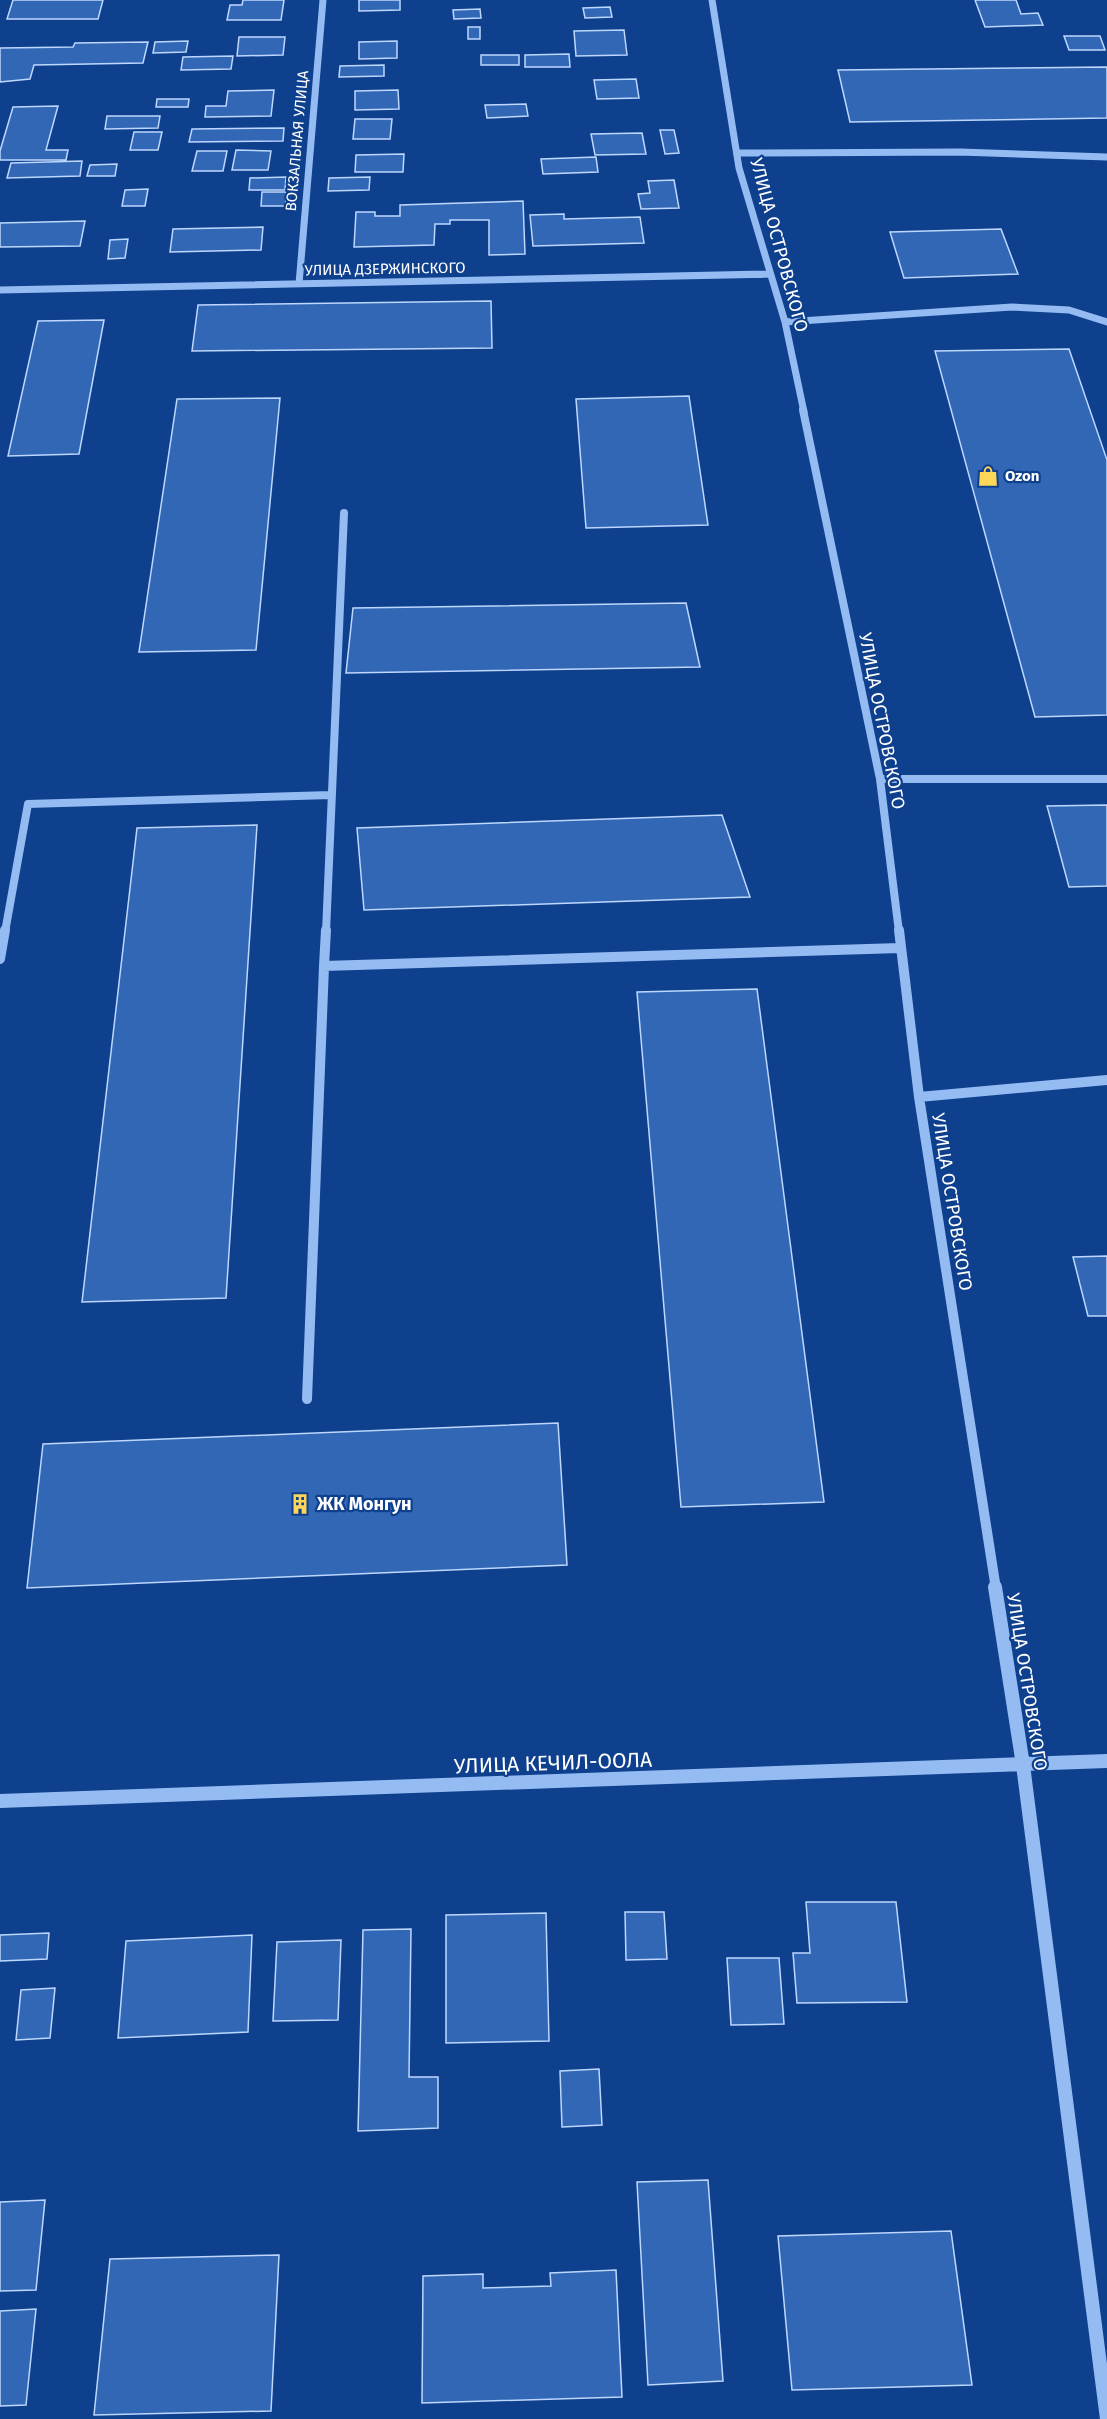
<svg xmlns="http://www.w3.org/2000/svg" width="1107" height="2419" viewBox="0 0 1107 2419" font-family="'Fira Sans',sans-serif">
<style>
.building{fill:#3267b6;stroke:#bdd7fe;stroke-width:1.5}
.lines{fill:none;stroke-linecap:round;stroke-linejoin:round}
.minor-far3{stroke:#95bbf3;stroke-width:7}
.minor-far2{stroke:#95bbf3;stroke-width:8}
.minor-far1{stroke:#95bbf3;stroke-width:10}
.minor{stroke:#95bbf3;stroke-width:14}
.labels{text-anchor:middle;stroke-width:4.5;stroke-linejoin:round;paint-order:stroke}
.far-street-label{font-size:15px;fill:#fff;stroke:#0e408e}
.far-poi-label{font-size:15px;font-weight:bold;fill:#fff;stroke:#0e408e;text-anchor:start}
.street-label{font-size:18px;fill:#fff;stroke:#0e408e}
.poi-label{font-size:18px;font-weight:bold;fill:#fff;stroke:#0e408e;text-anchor:start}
.near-street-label{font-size:21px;fill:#fff;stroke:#0e408e}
</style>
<rect width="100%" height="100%" fill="#0e408e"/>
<path class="building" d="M13,0H103L98,19H7Z
M243,0H284L281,20H227L230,5H242Z
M359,0H400V10L359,11Z
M975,0H1016L1021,14L1038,13L1043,25L985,27Z
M610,7L612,17L585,18L583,8Z
M480,9L481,18L454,19L453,10Z
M468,27H480V39H468Z
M624,30L627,55L576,56L574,31Z
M1064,36H1100L1105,50H1069Z
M239,37H285L283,55L237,56Z
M188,41L186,52L153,53L155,42Z
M397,41V58L359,59V42Z
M148,42L143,63L34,65L30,79L0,82V48L73,47L75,43Z
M569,54L570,67H525V55Z
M481,55H519V65H481Z
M233,56L231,69L181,70L183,57Z
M384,65V76L339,77L340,66Z
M1107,67V118L850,122L838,70Z
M636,79L639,98L597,99L594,80Z
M274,90L271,116L205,117L206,106H226L228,91Z
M398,90L399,109L355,110V91Z
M157,99H189L188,107H156Z
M526,104L528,116L487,118L485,105Z
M58,106L46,150H68L66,160H0V151L13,107Z
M107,116H160L158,128L105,129Z
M355,119H392L390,139H353Z
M284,128L283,141L189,142L192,129Z
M660,130H674L679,153L665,154Z
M134,132H162L158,150H130Z
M642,133L646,154L595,155L591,134Z
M236,150L271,151L268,170H232Z
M197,151H227L223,171H192Z
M404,154L403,172H355L356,155Z
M596,157L598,172L543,174L541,159Z
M82,161L80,176L7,178L11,163Z
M117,164L115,176H87L90,165Z
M286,177L285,190H249L250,178Z
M370,177L369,190L328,191L329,178Z
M674,180L679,208L641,209L638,194L650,193L648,181Z
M148,189L145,206H122L125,190Z
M262,192H286V206H261Z
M523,201L525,254L489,255V220H450V224H435L434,245L354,247L356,212H375V216H400V205Z
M564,214V219L640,217L644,243L533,246L530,215Z
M85,221L80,246L0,247V223Z
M263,227L261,250L170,252L173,229Z
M1001,229L1018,274L904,278L890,232Z
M128,239L125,258L108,259L110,240Z
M491,301L492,348L192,351L198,305Z
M104,320L79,454L8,456L38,321Z
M1069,349L1107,460V715L1035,717L935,351Z
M689,396L708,525L586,528L576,399Z
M280,398L256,650L139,652L177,399Z
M686,603L700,667L346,673L353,608Z
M1107,805V886L1069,887L1047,806Z
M722,815L750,897L364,910L357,828Z
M257,825L226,1298L82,1302L137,828Z
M757,989L824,1502L681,1507L637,992Z
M1107,1256V1316H1088L1073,1257Z
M558,1423L567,1565L27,1588L43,1444Z
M806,1902H896L907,2002L797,2003L793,1953H810Z
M625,1912H664L667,1959L626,1960Z
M546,1913L549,2041L446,2043V1915Z
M411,1929L409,2077H438V2128L358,2131L363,1930Z
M49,1933L47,1959L0,1961V1935Z
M252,1935L248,2032L118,2038L126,1941Z
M341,1940L338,2020L273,2021L277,1942Z
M727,1958H779L784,2024L731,2025Z
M55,1988L50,2038L16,2040L21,1990Z
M599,2069L602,2125L562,2127L560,2071Z
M708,2180L723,2381L648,2385L637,2182Z
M45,2200L36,2290L0,2291V2202Z
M951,2231L972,2385L792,2390L778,2236Z
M279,2255L271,2411L94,2415L110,2259Z
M616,2270L622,2397L422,2403L423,2276L483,2274V2288L551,2286L550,2273Z
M36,2309L26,2405L0,2406V2311Z"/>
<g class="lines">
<path class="minor-far3" d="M712,0L739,168L785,322L804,412
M737,153L960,152L1107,157
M299,284L323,0
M0,290L770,274
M785,322L1012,307L1069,310L1107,322"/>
<path class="minor-far2" d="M803,410L880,779L899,932
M880,779H1107
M5,932L28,804L331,795
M326,932L344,513"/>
<path class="minor-far1" d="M899,930L919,1097L996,1589
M0,959L5,930
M324,966L326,930
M919,1097L1107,1080
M307,1399L324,966L900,948"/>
<path class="minor" d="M995,1587L1023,1765L1107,2419
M0,1801L1107,1761"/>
</g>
<defs>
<g id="shop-bare" transform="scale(1.62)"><path d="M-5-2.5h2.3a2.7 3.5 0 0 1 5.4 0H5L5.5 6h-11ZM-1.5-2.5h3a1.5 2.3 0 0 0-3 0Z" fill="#ffd758" stroke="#0e408e" stroke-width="2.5" paint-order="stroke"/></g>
<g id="building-bare" transform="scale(1.62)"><path d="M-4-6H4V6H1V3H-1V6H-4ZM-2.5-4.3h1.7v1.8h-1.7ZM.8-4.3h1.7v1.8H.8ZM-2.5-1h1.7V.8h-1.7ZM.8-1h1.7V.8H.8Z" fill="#ffd758" stroke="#0e408e" stroke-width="2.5" paint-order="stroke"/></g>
</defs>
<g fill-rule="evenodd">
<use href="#shop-bare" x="988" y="476"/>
<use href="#building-bare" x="300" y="1504"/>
</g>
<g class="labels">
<g class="far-street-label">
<text transform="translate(297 141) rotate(-85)" y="5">ВОКЗАЛЬНАЯ УЛИЦА</text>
<text transform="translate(385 269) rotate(-1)" y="5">УЛИЦА ДЗЕРЖИНСКОГО</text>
</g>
<g class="far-poi-label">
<text x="1005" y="481">Ozon</text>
</g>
<g class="street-label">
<text transform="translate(779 245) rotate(75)" y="6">УЛИЦА ОСТРОВСКОГО</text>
<text transform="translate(882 721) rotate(79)" y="6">УЛИЦА ОСТРОВСКОГО</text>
<text transform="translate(952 1202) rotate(81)" y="6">УЛИЦА ОСТРОВСКОГО</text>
<text transform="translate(1027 1682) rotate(81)" y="6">УЛИЦА ОСТРОВСКОГО</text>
</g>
<g class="poi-label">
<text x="317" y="1510">ЖК Монгун</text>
</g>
<g class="near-street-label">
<text transform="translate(553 1763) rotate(-2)" y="7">УЛИЦА КЕЧИЛ-ООЛА</text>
</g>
</g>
</svg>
